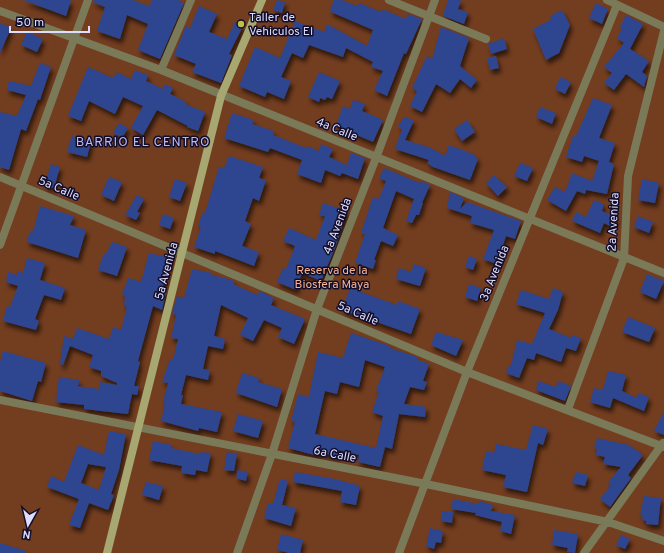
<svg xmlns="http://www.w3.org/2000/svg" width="664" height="553" viewBox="0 0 664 553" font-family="Overpass,sans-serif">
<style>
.green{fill:#733d1f}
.building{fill:#2e4590;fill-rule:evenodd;filter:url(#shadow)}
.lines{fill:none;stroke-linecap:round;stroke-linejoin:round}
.street{stroke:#7a7a59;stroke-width:8}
.secondary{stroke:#a7a772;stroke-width:8}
.poi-dot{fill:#c1be40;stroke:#120e29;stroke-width:1.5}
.labels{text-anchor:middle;stroke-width:3;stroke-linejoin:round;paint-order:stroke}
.poi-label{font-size:12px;fill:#deddfc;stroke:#120e29;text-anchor:start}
.street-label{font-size:12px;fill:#deddfc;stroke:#120e29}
.park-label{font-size:12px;fill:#f7b28f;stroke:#120e29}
.neighbourhood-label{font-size:13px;letter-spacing:1px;fill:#beb9f5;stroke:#120e29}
</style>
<defs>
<filter id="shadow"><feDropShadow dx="2.5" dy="4.5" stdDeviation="2" flood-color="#0009"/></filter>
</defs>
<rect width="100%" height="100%" fill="#2a1d5a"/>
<path class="green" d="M0,0H664V553H0Z"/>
<path class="building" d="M23,0H71L66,16Z
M93,0H133L149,6L152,0H178L184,3L160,59L138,50L148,24L127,15L120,39L97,31L105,7L93,2Z
M277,0L285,2L282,13L273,10Z
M334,0H342L357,6L359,3L381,12L382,9L406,19L408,14L422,19L406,54L404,53L387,96L374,90L383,71L371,67L373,62L346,48L343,57L309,45L303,58L292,53L281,77L291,81L284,99L267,92L265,97L239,86L255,47L280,58L295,21L324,32L327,24L367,46L373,30L331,12L330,11Z
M448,0H461L458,9L468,12L464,24L443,16Z
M596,3L608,9L602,24L589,18Z
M199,6L217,14L209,32L227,39L235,22L243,26L229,54L232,55L221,83L192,72L196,64L174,55L186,26L190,28Z
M562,10L570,25L559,53L546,60L533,29L552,19L550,16Z
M626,15L643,24L630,49L649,61L642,72L647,76L644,87L626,74L614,90L604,83L612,73L604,67L624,43L617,38L622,28L620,27Z
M0,23L11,28L0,53Z
M441,27L469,38L460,66L477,80L471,88L460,79L450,93L436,84L422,112L410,106L417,91L412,88L427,56L432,59Z
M27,32L43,39L37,52L21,45Z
M504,38L507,49L491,54L488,44Z
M496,56L499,68L490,70L487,58Z
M40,63L51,67L40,100L38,99L26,131L21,129L9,170L0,167V112L17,116L26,95L7,90L9,81L31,86Z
M88,67L113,78L117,72L131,79L135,70L148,75L146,81L163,89L165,84L173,88L170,94L186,102L185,104L205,112L198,131L187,127L188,126L157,110L143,135L131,128L143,106L123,97L115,114L89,101L81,121L68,116Z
M319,72L340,81L332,99L327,97L325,100L320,98L319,102L308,97Z
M560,77L571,82L565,94L555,89Z
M593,98L612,105L599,138L615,143L609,162L614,164L607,194L586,190L585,194L577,191L566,211L547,200L555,187L565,192L572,173L592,181L599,161L584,156L582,162L566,157L573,136H576Z
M353,100L365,104L362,111L383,120L373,142L336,126L343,106L350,109Z
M540,107L556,113L552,124L536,117Z
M232,113L254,120L252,124L274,131L273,135L306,148L307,146L319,151L321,144L333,149L329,157L347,165L351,153L365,158L358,179L342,173L340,176L325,170L321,183L297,174L302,160L270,148L268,152L224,138Z
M404,117L414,120L405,140L431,148L445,156L449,145L473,154L478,159L470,180L433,167L427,163L429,160L395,149L402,129L398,127Z
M467,120L475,132L462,141L454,129Z
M119,123L128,128L122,138L113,133Z
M72,136L91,142L87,157L67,152Z
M229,156L263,167L259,178L266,180L259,201L253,198L245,221L251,224L242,246L259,252L254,266L215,251V254L194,247L201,227L198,226L203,212L205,213L219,167L224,168Z
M520,163L533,168L527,181L514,176Z
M51,164L60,167L54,188L44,186Z
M384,168L420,183L421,181L430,185L422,203H423L419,215H416L412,223L406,221L414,199L396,191L383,228L398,235L393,246L381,241L374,260H376L373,269L355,263L365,234L361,233L373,197L379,199L386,181L379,178Z
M494,175L507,187L498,196L486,183Z
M109,177L122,182L114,201L101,195Z
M175,179L187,183L180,201L169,197Z
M642,179L659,183L655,203L638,200Z
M450,192L464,198L460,209L467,202L521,221L515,239L506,236L497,264L483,259L494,230L470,223L472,216L447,208Z
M137,195L144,199L137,212L140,213L136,220L125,215Z
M594,200L604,204L602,211L616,217L612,227L604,223L600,233L572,221L576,212L586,217Z
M323,203L347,211L335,248L321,281L302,273L296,290L277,282L283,268L286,269L295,246L283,241L289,228L316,240L325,216L319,215Z
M40,206L74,216L70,225L86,230L78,258L27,242L30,231L33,232Z
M163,214L174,218L170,229L159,225Z
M638,216L653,222L649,233L634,227Z
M112,242L127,247L117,276L98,270L104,253L106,254Z
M149,253L170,258L162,290L166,292L162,310L153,306L138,361L140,362L134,386H139L137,395L132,394L128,414L84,409V405L56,402L59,377L79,380L78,386L99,389L100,382L117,385V383L101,376V371L89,367L93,355L70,346L63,365L60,364L64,336L73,339L77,328L109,339L113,327L121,330L127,307L124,306L125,296L122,295L128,278L141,282Z
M469,256L477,259L473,270L465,267Z
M27,258L45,263L40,280L65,288L61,300L44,295L35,319L39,321L36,330L3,321L7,306L10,307L18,286L6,282L8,272L17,275L18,271L23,273Z
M414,264L426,268L420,286L396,279L399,268L411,272Z
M192,269L212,273V275L232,280L234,281L233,284L257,295L259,291L274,298L271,305L305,319L294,344L278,337L282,328L264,320L253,341L240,335L248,318L221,305L214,336L225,339L223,349L208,346L203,369L210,370L208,380L186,375L181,395H183L181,404L222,412L217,432L199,428L198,431L161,421L165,403L163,402L168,383L162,382L170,359L173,360L178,339L171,338L176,315L172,314L177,296L184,298Z
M647,274L664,281L656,299L640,292Z
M469,284L481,288L477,301L465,297Z
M350,288L397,305L398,301L420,309L411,334L342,310Z
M553,288L563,292L558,310L549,329L571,338L572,335L581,338L576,351L566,348L561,362L536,353L534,360L527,358L519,378L506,373L509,365H511L517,340L532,344L545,313L516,304L521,290L549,299Z
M628,317L655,328L649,342L622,332Z
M436,332L463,340L456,356L431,345Z
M351,333L390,346V348L417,357L418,360L429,364L423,381L427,382L424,390L410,387L404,404L426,407L425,417L399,414L392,449L385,447L380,467L358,462L359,455L339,450L338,457L319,452L318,456L288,448L295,422H291L298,394L309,397L318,352L343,358ZM365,360L385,367L376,391L379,392L372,412L383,416L376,448L315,434L325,391L337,394L340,382L359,387Z
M3,351L46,363L41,382L38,381L32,401L0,391V362Z
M608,371L626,375L622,391L637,398L638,393L649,397L644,411L613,398L610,408L590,402L594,388L603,390Z
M242,373L259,378L258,382L282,389L277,407L236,393Z
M538,381L556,387L558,381L571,386L565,401L536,390Z
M664,411V435L654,431Z
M238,414L263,421L258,438L233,431Z
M533,425L548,429L543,445L538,443L527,492L503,487L506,475L482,470L486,451L494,453L496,444L526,450Z
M109,431L126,434L119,470L111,494L114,495L108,510L89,503L80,528L69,525L79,499L47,487L51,476L64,482L78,445L104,455ZM88,464L106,467L99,490L81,483Z
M597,438L629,445L643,455L628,475L631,478L610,507L600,499L611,485L608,482L621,467L603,464L605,457L596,455L597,449L594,448Z
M153,441L172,445L171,448L200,454L201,452L211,453L207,472L196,470L195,475L181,473L182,466L149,460Z
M227,452L237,454L234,471L224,470Z
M238,470L248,472L246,481L236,478Z
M295,472L335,479L360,486L356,505L340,502L342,491L293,482Z
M576,472L588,475L585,486L572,483Z
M280,479L288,481L282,505L296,508L291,526L264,518L268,503L273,504Z
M146,482L163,486L159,500L142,495Z
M644,496L661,498L658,525L646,524V521L642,520L643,516H640Z
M453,499L478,504L479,501L493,505L491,511L515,515L511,534L500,531L502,522L475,515L476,513L451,509Z
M442,511L453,512L452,523L441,521Z
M430,528L443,531L441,543L436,542L434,549L426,546Z
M554,530L578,534L575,553L567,552L568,548L552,545Z
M281,534L303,540L300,553H289L277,550Z
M621,535L630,539L625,549L616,545Z
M0,543L26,551L25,553H0Z"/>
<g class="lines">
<path class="street" d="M389,0L486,39
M607,0L664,27
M0,11L161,70L664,273
M161,70L191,0
M0,177L467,372L664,447
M0,245L88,0
M0,400L426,484L608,522L664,541
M568,409L624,258L628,176L664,31
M237,553L272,454L317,309L376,158L435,0
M399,553L467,372L617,5
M584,553L663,443"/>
<path class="secondary" d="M107,553L221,96L262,0"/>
</g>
<circle class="poi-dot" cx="241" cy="24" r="4"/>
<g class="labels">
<g class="poi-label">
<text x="249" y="21">Taller de<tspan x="249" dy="14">Vehiculos El</tspan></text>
</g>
<g class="street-label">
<text transform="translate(337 129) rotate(22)" y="4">4a Calle</text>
<text transform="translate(59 188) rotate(23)" y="4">5a Calle</text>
<text transform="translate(613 222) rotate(-87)" y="4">2a Avenida</text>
<text transform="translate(337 226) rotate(-69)" y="4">4a Avenida</text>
<text transform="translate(166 271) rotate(-75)" y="4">5a Avenida</text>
<text transform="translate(494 273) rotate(-68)" y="4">3a Avenida</text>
<text transform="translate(358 313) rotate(23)" y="4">5a Calle</text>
<text transform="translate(335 454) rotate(11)" y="4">6a Calle</text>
</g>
<g class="park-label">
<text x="332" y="274">Reserva de la<tspan x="332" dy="14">Biosfera Maya</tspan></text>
</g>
<g class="neighbourhood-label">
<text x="143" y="146">BARRIO EL CENTRO</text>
</g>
</g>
<g transform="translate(28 525) rotate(188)" stroke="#120e29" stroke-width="3" paint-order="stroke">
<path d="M0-3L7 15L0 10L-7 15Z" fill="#deddfc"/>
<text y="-6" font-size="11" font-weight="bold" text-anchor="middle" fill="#deddfc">N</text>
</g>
<path d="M10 26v6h79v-6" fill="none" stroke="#deddfc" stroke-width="2"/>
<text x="16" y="26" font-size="12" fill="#deddfc" stroke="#120e29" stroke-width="3" paint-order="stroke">50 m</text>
</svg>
